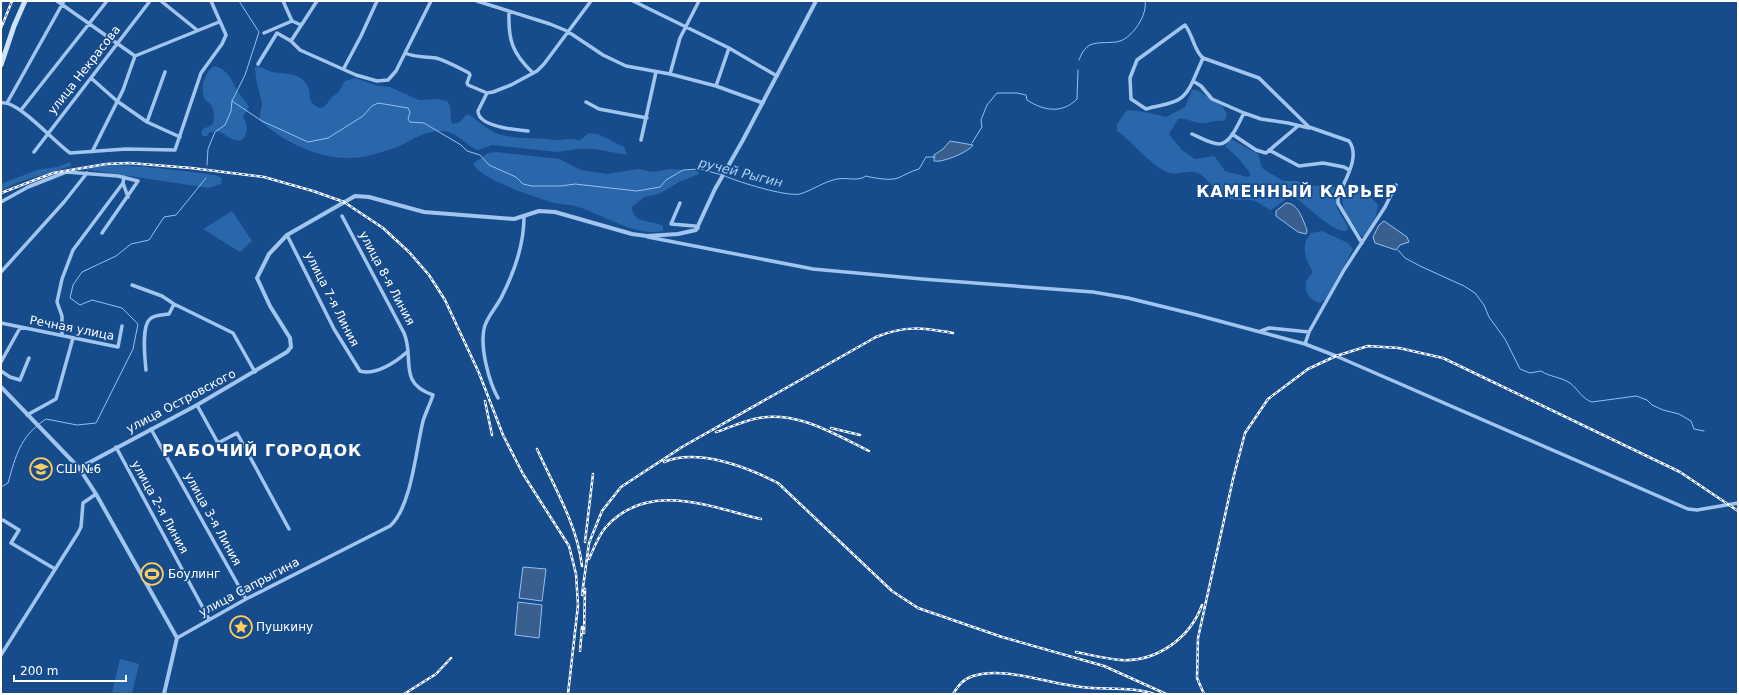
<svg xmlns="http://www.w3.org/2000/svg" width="1739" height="695" viewBox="0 0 1739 695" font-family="'DejaVu Sans',sans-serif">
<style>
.green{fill:#2966aa}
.water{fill:#385f8e;stroke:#93c1f1}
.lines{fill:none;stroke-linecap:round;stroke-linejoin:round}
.stream{stroke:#93c1f1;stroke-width:1}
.minor{stroke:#a1c5ef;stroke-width:3.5}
.tertiary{stroke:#a1c5ef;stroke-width:4}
.secondary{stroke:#cee2fa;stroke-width:5}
.rail-casing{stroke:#fff;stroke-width:2.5}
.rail{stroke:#174c8c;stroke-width:1;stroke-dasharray:3;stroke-linecap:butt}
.labels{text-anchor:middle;stroke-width:3.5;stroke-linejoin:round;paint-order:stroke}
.street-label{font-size:12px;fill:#fff;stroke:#174c8c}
.poi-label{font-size:12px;fill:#fff;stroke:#174c8c;text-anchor:start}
.water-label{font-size:13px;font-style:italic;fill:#accff6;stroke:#174c8c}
.district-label{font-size:16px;font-weight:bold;letter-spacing:1px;fill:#fff;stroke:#174c8c}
</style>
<rect width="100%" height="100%" fill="#174c8c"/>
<path class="green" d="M214,66C229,69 232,82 239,93C242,98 246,102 249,107L243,117C246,123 248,126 246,133C242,149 228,136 220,132C218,131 213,132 210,132L207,136H203L201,133L203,129L212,125C215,119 215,109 210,104C208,101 205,101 204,97C200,87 205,72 214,66Z
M257,66C261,67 265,69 269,71C281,75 294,71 304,81C315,91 303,103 321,108L325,106L332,97L338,93L345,81L355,78L378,86L390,87L419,100L437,99L447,101C453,108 449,116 452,124L460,122L467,114C478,119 485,129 496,133C514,140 536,137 555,140C563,141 571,136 579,141L589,133L598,134L624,147L627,155L595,149H577L558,152L492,145L478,150C465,145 457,132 443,131C423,130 410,142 392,149C379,153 364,158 350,158C318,159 282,141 259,120L262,104L256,79L255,68Z
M1192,90H1197L1223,107L1227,114L1225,120L1222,121C1214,120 1207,124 1200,123C1191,122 1187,118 1178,119L1169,134L1182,150L1195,159L1214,156L1225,171L1247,177L1250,176V173L1240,160L1225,146L1230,140H1233L1258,154L1262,168L1283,181H1297L1307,185L1336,187L1338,190C1333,209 1340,211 1348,227L1347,231C1332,233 1306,204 1293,196L1289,197L1271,210C1265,208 1261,203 1255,201C1245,198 1234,202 1225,197C1214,191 1207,178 1200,174C1189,168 1179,177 1167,172C1150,165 1133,142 1117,131V124L1127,110C1129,109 1163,115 1166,117L1185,107Z
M496,152L559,159L581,170L607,174L638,169L653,172L671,169L697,171L699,174L679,182L659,194L644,197L632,207C632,224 653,220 663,226V231C634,237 605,215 578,207C570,204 562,205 554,203C535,197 486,181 474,166V163L488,153Z
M70,162L71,166L16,183L1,191V184L37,170L57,167Z
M101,165C139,165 177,170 215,175L222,178L221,184L209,188L83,169Z
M1353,184L1362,188L1378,205L1375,220L1364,237L1360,235C1353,221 1337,208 1344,192C1346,187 1348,185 1353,184Z
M232,211L252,241L240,252L203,229Z
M1322,231L1348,243L1353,249L1326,299L1319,303C1308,298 1305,293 1306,281L1313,272C1305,259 1300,245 1311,233Z
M120,659L139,664L132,694L112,692Z"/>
<path class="water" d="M950,141L973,145C969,152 942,163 934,161V155L943,149Z
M1286,203C1299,203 1303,221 1307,230L1306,234L1298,232L1276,216V211Z
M1384,221L1407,237L1409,242L1400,245L1396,250L1375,243L1373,237L1379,225Z
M523,567L546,569L542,601L519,598Z
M518,602L542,605L539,638L515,635Z"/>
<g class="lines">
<path class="stream" d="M1079,60C1081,55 1084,48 1090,45C1098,41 1111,44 1120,41C1133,37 1148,14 1145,1
M232,101L262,121L308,142L328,138L363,116L372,106L378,103L408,108L410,112L408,119L410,122L424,123L461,145L467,151L480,155L489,165L516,177L523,184L532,186H561L575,184L637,191L660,187L666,180L683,170L700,169L722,175
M972,143L982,127L981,120L987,105L997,93H1017L1026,95L1027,100C1044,111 1062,114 1077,99L1078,70
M207,165L208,149L215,132L225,125L231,111L232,101L245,75L259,32L239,1
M725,176C738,182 787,197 800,194C813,190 823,182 837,179C847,177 857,182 866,176C873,178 891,181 898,178C905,175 911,171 919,169L926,157H935
M1398,250L1405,258L1420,266L1464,286L1475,293L1484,305L1489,317L1505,339L1520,369L1530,373L1541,371C1550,377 1561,377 1570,383C1578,389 1582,399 1592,402L1636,396L1647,400L1652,405L1663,410L1679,414L1691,421L1694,429L1704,431
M39,424L46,419L77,425L96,423L133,349L138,324L122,308L92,300L80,305L70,298L73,285L82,272L116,256L131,244L149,240L164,217L176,215L206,178
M1,487L8,483C14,462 19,440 37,426"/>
<path class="minor" d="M57,1L135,56L219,22
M161,1L197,30
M283,1L292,21L301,25
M477,1L550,24L567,31L603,55L626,66L670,74L716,86L763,103
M633,1L729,48L777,76
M509,11C508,40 512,53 533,73
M264,33L292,21
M291,41L317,1
M405,53C417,58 424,56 436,58C447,61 459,68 469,73L470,75L467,83L468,85L487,93L493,92L511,85L537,71L544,64L591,1
M1203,58L1193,81L1201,86L1212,99L1244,113L1261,119L1288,123L1309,128
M258,64L277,33L291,41L300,50L356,75L377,81L388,80L396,71L431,1
M344,68L361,36L377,1
M670,74L680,38L699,1
M91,78L117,101L147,122L180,137
M1193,81C1182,106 1170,102 1146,109L1131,99L1130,78L1137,60L1185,25C1193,35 1194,51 1203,58L1259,78L1309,127L1349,141C1361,157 1344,181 1338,197V203L1362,243
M716,86L729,48
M487,93L478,111C478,127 516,130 528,131
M586,102L599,109L647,118
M1,103C17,99 55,143 70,153L126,149L175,150L201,73L222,44L226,35L211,1
M7,103L64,1
M21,110L107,1
M147,122L165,72
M1192,134C1199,137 1211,144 1219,144C1231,144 1239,122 1244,113
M1232,134L1256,150L1266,153L1298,126
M641,140L656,72
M1269,150L1299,166L1323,163L1344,167L1349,170
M34,152L150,1
M92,152L123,90L135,56
M123,183L128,197
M1,202L28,187L66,172L118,176L138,181L102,233
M680,203L671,224L695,226L698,228
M287,235L334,329L360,371C375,376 396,362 407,352
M648,237L813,269L922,279L1093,292L1128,298L1193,314L1305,344L1336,356L1688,509L1697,510L1738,503
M1,272L64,202L87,173
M132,285L162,296L174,304L233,333L255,372
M1,323L118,347L122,326
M1261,331L1269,328L1309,332
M62,335V316L57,302L62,279L73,250L123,183L124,177
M1305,344L1309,332L1344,270L1385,207L1396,185
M1,362L20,328
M146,370C145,358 141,327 150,319C154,315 163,315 169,314L174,304
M1,371L10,377L20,380L29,358
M498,398C489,382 480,348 484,329C486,317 498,306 503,294C514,272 524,243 524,217
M197,405L218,443L237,433L289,529
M27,415L56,399L73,338
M151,429L246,599
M116,447L209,619
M3,520L19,530L11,543L55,569
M177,638L246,599L390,526C411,508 416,450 423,421C426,412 430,404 433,395C397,383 415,358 404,333L342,216
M1,655L78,533L81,527L83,503L96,494"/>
<path class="tertiary" d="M1,387L79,468L96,494L177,638L164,694
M79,468L197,405L287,352L291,347L290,338L270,306L257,278L269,254L287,235L355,196L369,197L424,212L514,219L539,211L555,212L632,234L647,236L678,234L696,230L715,189L743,140L816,1"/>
<path class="secondary" d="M1,65L14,26L25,1"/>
<g class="rail-casing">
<path id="rail" d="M1,28L12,1
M1,193L53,173L106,164L129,163L191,168L264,177L313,191L344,202L383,228L409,252L429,275L445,300L479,373L503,435L523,474L569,546L576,574L578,605L568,694
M485,401L492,435
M831,428L860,435
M716,432C729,428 741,422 754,419C795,409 834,434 869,451
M537,449C554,487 577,524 582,566
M664,462C698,448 747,467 778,483L892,591L918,608L1002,637L1104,666L1166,694
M585,542L593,474
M589,559C594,548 598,536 606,527C648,480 710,507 761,519
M582,595L589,543L602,511L621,487L682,447L876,337C905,325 923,328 953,333
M584,633L585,589
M580,651L582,627
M1076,652C1091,655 1106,659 1121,660C1157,662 1190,638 1202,605
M404,694L436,674L451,658
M953,694C958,686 963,679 973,676C1005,666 1048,684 1081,687C1104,690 1132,686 1154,694
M1204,694L1197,678L1198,638L1233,479L1245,433L1268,399L1308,369L1336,356L1368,346L1399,348L1443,358L1680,472L1738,511"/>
</g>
<use href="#rail" class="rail"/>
</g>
<defs>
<g id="school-ring" transform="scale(1.15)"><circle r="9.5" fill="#174c8c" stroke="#ffce5e" stroke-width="1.5"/><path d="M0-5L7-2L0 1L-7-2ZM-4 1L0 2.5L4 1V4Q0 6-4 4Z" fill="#ffce5e"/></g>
<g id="stadium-ring" transform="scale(1.15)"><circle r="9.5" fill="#174c8c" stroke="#ffce5e" stroke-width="1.5"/><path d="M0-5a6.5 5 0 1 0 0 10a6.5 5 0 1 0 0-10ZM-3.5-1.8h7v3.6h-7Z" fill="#ffce5e"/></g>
<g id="sight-ring" transform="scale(1.15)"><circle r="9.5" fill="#174c8c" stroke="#ffce5e" stroke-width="1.5"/><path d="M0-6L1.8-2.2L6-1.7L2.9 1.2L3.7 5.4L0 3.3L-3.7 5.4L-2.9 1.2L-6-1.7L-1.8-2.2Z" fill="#ffce5e"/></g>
</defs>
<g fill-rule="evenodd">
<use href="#school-ring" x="41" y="469"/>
<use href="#stadium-ring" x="152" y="574"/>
<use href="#sight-ring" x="241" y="627"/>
</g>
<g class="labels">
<g class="street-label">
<text transform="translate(84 70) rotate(-52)" y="4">улица Некрасова</text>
<text transform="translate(387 278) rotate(62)" y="4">улица 8-я Линия</text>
<text transform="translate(332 299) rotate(63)" y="4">улица 7-я Линия</text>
<text transform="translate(72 328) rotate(11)" y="4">Речная улица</text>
<text transform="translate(181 401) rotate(-28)" y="4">улица Островского</text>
<text transform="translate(160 507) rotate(61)" y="4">улица 2-я Линия</text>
<text transform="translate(213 519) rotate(61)" y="4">улица 3-я Линия</text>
<text transform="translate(249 587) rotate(-28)" y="4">улица Сапрыгина</text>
</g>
<g class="poi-label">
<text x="56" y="473">СШ №6</text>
<text x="168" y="578">Боулинг</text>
<text x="256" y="631">Пушкину</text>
</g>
<g class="water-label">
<text transform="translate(741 172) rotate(14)" y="5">ручей Рыгин</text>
</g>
<g class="district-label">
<text x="1297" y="197">КАМЕННЫЙ КАРЬЕР</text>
<text x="262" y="456">РАБОЧИЙ ГОРОДОК</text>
</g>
</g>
<rect width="1739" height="695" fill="none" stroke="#ffffff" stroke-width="4"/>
<path d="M14 675v6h112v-6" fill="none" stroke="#ffffff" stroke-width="2"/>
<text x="20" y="675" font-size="12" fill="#ffffff" stroke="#174c8c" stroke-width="3" paint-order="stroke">200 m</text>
</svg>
